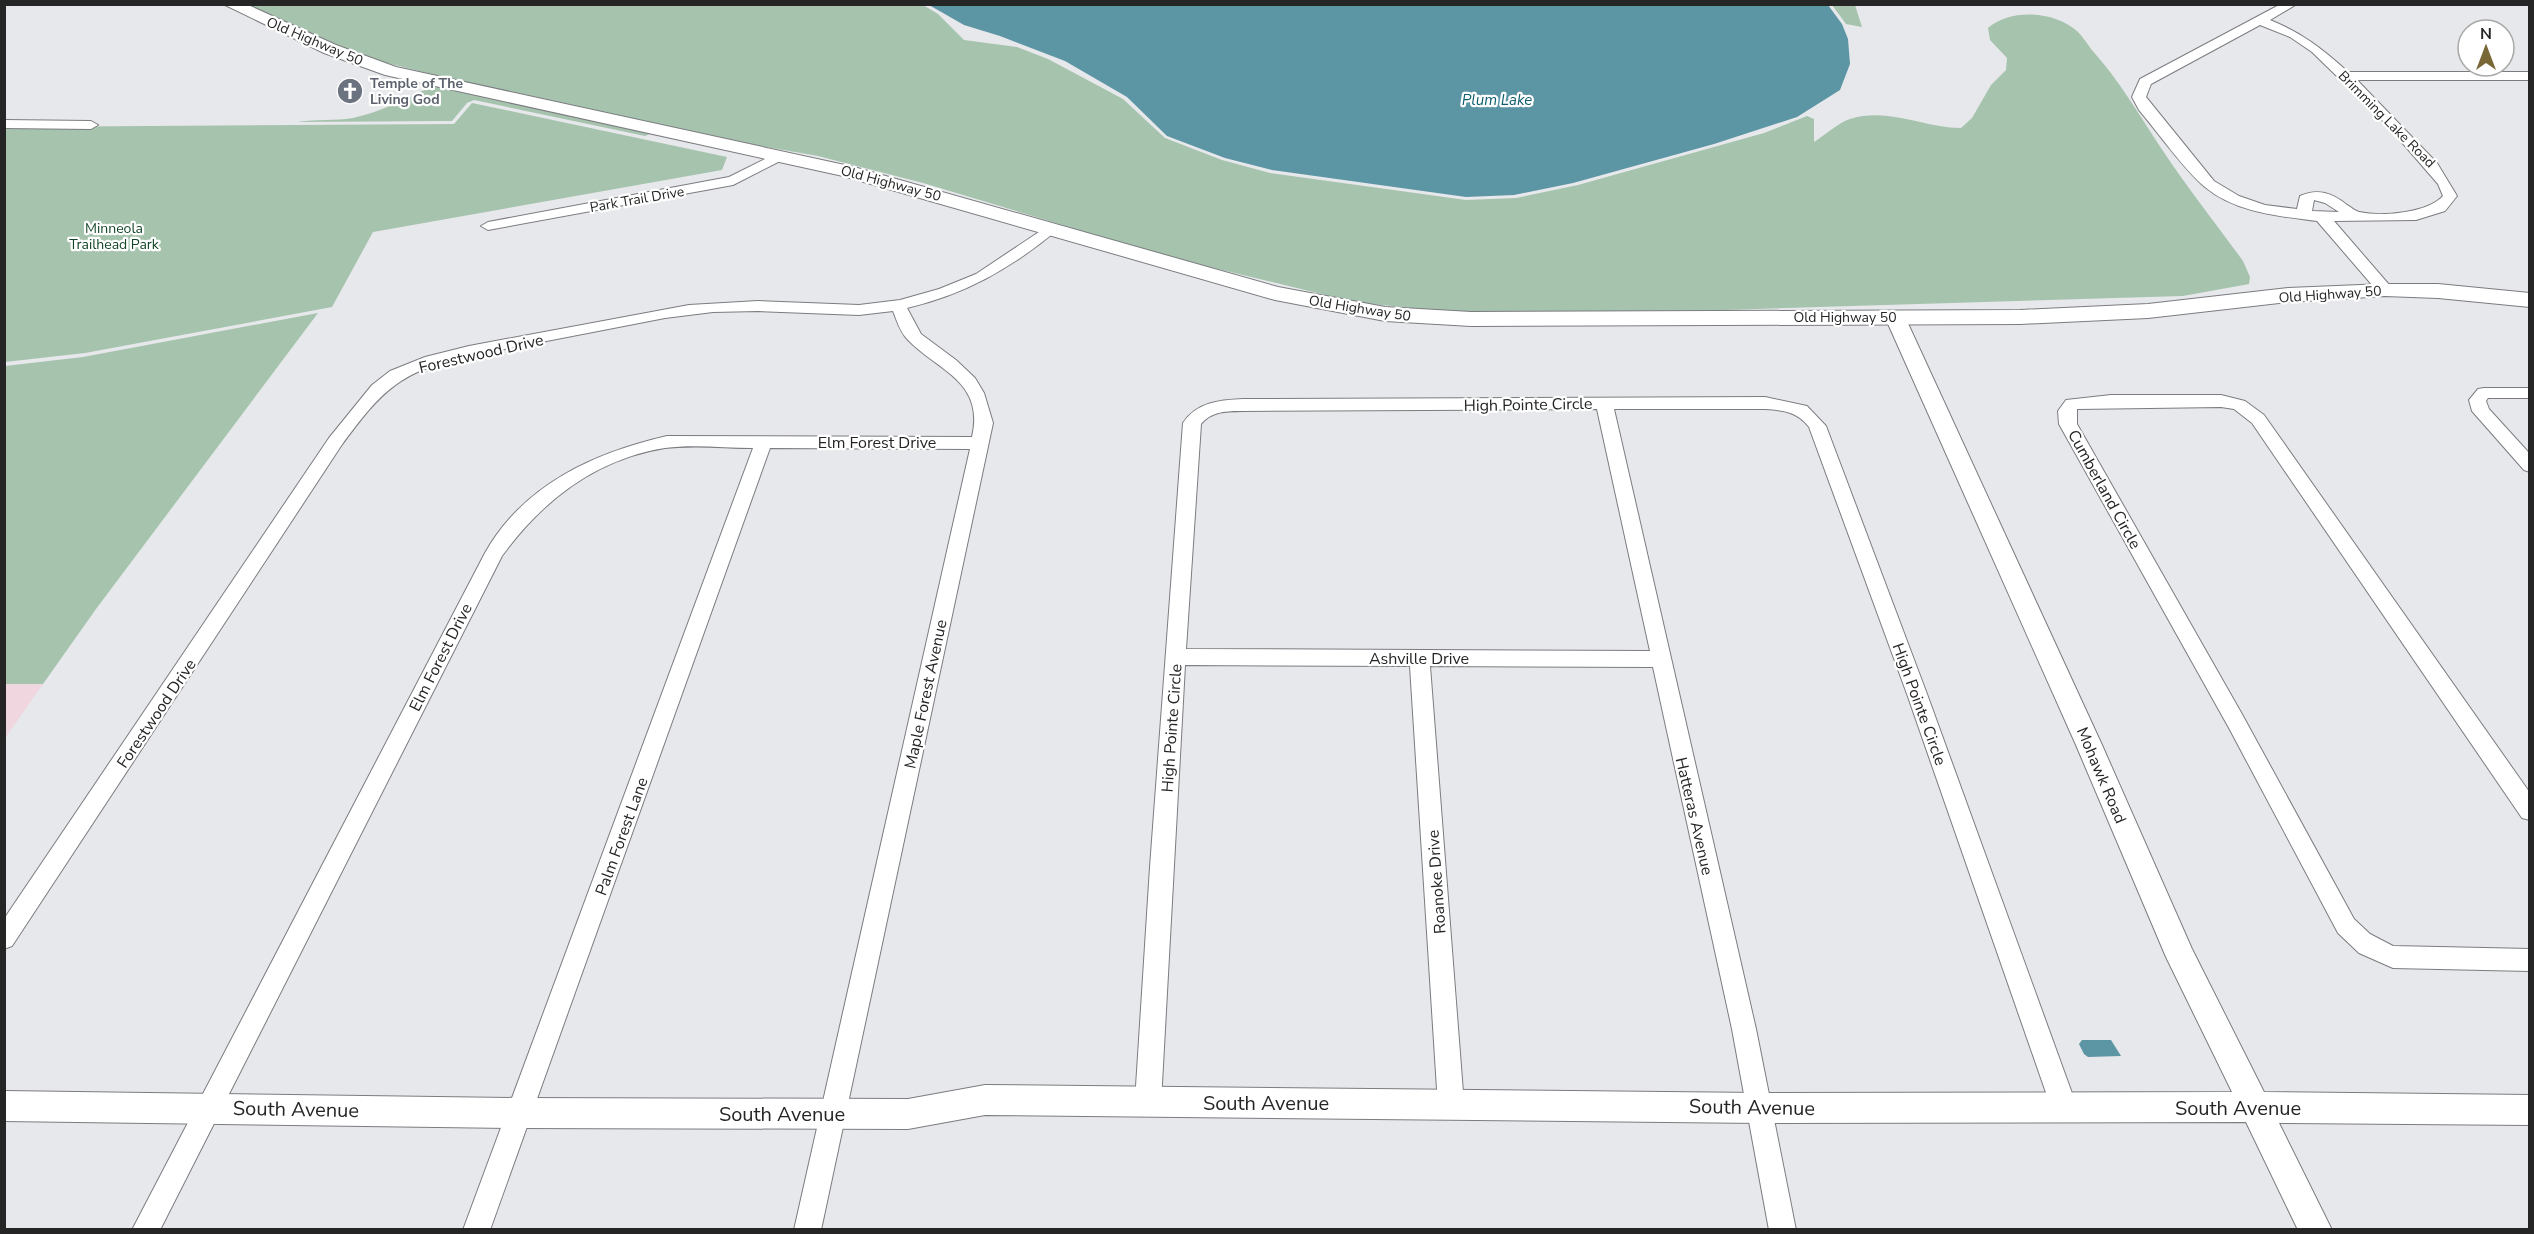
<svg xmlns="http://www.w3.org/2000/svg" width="2534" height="1234" viewBox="0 0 2534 1234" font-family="'Nunito Sans',sans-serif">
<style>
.industrial{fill:#f0d6de}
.green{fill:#a6c3ae}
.water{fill:#5c95a4}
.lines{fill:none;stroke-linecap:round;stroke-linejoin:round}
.minor-casing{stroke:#7b7c80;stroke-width:2}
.tertiary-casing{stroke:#7b7c80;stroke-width:2}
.secondary-casing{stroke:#7b7c80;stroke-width:2}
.minor{fill:#fff;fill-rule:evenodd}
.tertiary{fill:#fff;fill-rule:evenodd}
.secondary{fill:#fff;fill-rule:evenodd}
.labels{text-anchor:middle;stroke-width:4.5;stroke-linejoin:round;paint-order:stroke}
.far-street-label{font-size:14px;fill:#252526;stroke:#fff}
.far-worship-label{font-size:14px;font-weight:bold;fill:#5b616d;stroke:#fff;text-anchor:start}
.far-park-label{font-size:14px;fill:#134628;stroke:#fff}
.far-water-label{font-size:15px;font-style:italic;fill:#0e5e6e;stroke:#fff}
.street-label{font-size:16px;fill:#252526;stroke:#fff}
.near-street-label{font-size:20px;fill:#252526;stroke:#fff}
</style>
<rect width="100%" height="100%" fill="#e7e8eb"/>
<path class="industrial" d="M5,684H43L5,738Z"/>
<path class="green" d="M241,5H923L938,14L964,40L1017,47L1048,59L1123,99L1165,138L1222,160L1270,173L1466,200L1516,198L1578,185L1764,133L1807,116L1814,119V142C1825,135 1838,123 1850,119C1888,107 1924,128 1961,128L1972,118L1991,85L2006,70L2007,58L1990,40L1988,28C2011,8 2054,11 2077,31C2082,36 2087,43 2091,49C2120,81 2141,118 2165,154C2189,190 2217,225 2243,261L2250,277L2249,284L2183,296L1724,310L1468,313L1359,303L1172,258L923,183L818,156L714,138L515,95L383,62L330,44Z
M1832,5H1855L1862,27L1846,24Z
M435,85L652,133L645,136L474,100L467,103L452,121L298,122C316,119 335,121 353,118C382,112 409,97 435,85Z
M472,103L727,157L722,170L373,232L332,307L85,353L5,362L4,127L454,124Z
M318,313L96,609L43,684H5V366L83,357Z"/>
<path class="water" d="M929,5H1828L1842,24L1848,39L1850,64L1840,90L1797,117L1714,144L1573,183L1514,195L1466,197L1272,170L1225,158L1167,136L1127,97L1065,61L1000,36L964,25Z
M2082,1040H2111L2121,1056L2088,1057L2084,1054L2079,1044Z"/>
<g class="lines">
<g class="minor-casing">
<path id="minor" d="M2281,4H2297L2270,20C2302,33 2323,49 2348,72H2530V80H2357L2437,163L2457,196L2445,211L2416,220L2334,221L2391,287L2393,290L2391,293H2379L2317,221C2280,216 2236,213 2205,187C2185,171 2157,131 2139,110L2132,97L2140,79ZM2260,25L2290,37L2312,52L2386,124L2438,184L2443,196C2428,213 2381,217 2359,212C2355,211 2351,207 2347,205C2332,193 2318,188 2300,196L2297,209L2265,205L2239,196L2214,181L2146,97L2151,84ZM2314,200L2325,203L2339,212L2312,211Z
M4,120L91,121L98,125L91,129L4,128Z
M779,152L786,156L784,159L733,185L488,230L481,226L488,222L729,177Z
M1051,224L1058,228L1056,231C1010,269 965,294 907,308L921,334L956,360L975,378L984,393L993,423L821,1230H794L970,449L770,448L490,1230H463L753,448C725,448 693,444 665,448C596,459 542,501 502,556L160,1230H132L485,553C524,484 594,453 667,436L972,437C985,381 938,371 908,340C900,332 897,321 893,311L859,315L758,311L713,312L665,318L469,356C400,371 382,390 341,446L12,946L4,949V919L329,438L372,385L390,371L425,357L469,346L689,305L758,301L859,305L900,300L939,289L976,274Z
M2484,388H2530V398H2488L2486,401L2489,409L2530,454V472L2524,470L2472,411L2469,400L2478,389Z
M2111,395H2221L2245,401L2264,415L2530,793V820L2522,818L2252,423L2234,409L2221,407L2077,409V424L2243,716L2354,919L2370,934L2393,946L2530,949V971L2393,968L2359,953L2338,933L2229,728L2059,424L2058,411L2066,400Z
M1765,397L1807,406L1826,426L1927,694L2077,1107L2073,1116L2064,1119L2055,1116L2051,1107L1907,694L1809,427C1798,412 1783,410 1765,409H1614L1756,1029L1796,1230H1769L1732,1029L1653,667L1430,666L1464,1105L1460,1114L1451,1117L1442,1114L1438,1105L1410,666L1185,665L1161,1102L1157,1111L1148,1114L1139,1111L1135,1102L1150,867L1183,423C1197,402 1220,400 1243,399ZM1597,409L1650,651L1186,649L1201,424C1212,411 1227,411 1243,411Z"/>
</g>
<g class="tertiary-casing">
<path id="tertiary" d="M1895,311L1902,313L1905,317L2102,745L2192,949L2264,1092L2530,1095V1125L2279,1123L2332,1230H2298L2246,1122L1760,1123L985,1115L908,1129L519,1128L4,1121V1091L519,1098L908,1099L985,1085L1760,1093L2232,1092L2166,957L2076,745L1885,317L1888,313Z"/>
</g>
<g class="secondary-casing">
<path id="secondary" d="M223,4H246L336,45L396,67L854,167L1278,287L1385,307L1471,312L2020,310L2148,304L2288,288L2385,284H2438L2530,293V307L2438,298L2385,296L2288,302L2148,318L2020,324L1471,326L1385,321L1275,300L843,176L385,75L324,53Z"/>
</g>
<use href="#minor" class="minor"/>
<use href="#tertiary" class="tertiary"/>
<use href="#secondary" class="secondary"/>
</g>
<defs>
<g id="church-disc" transform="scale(1.35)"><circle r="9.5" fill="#6b7280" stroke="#fff"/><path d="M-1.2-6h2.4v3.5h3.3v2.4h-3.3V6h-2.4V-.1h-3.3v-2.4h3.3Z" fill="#fff"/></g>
</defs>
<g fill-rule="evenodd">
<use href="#church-disc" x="350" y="91"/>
</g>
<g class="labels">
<g class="far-street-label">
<text transform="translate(315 41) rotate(23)" y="5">Old Highway 50</text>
<text transform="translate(2387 119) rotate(45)" y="5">Brimming Lake Road</text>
<text transform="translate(891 183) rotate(15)" y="5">Old Highway 50</text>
<text transform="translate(637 199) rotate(-10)" y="5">Park Trail Drive</text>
<text transform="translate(2330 294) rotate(-4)" y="5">Old Highway 50</text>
<text transform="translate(1360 308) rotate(9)" y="5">Old Highway 50</text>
<text x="1845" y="322">Old Highway 50</text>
</g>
<g class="far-worship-label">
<text x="370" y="88">Temple of The<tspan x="370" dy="16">Living God</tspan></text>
</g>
<g class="far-park-label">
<text x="114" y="233">Minneola<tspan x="114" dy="16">Trailhead Park</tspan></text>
</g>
<g class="far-water-label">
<text x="1497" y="105">Plum Lake</text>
</g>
<g class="street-label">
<text transform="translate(481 353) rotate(-13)" y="6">Forestwood Drive</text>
<text transform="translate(1528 404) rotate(-1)" y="6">High Pointe Circle</text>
<text x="877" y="448">Elm Forest Drive</text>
<text transform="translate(2105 489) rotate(61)" y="6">Cumberland Circle</text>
<text transform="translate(440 657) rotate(-63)" y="6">Elm Forest Drive</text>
<text x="1419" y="664">Ashville Drive</text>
<text transform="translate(925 694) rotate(-78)" y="6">Maple Forest Avenue</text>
<text transform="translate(1920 704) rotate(70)" y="6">High Pointe Circle</text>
<text transform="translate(156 713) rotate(-56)" y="6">Forestwood Drive</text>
<text transform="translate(1171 728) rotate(-86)" y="6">High Pointe Circle</text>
<text transform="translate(2102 775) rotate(67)" y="6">Mohawk Road</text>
<text transform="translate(1695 816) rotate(77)" y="6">Hatteras Avenue</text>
<text transform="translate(621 836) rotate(-70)" y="6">Palm Forest Lane</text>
<text transform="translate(1436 882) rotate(-94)" y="6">Roanoke Drive</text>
</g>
<g class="near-street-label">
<text x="1266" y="1110">South Avenue</text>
<text transform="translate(1752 1107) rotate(1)" y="7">South Avenue</text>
<text x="2238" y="1115">South Avenue</text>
<text transform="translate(296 1109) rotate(1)" y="7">South Avenue</text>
<text x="782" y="1121">South Avenue</text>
</g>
</g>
<rect width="2534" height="1234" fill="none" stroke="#252526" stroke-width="12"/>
<g transform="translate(2486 48)"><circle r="28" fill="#ffffff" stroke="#a8a8a8" stroke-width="1.5"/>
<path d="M0-4.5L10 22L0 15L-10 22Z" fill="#796836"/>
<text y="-9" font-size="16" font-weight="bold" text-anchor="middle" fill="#252526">N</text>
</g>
</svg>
